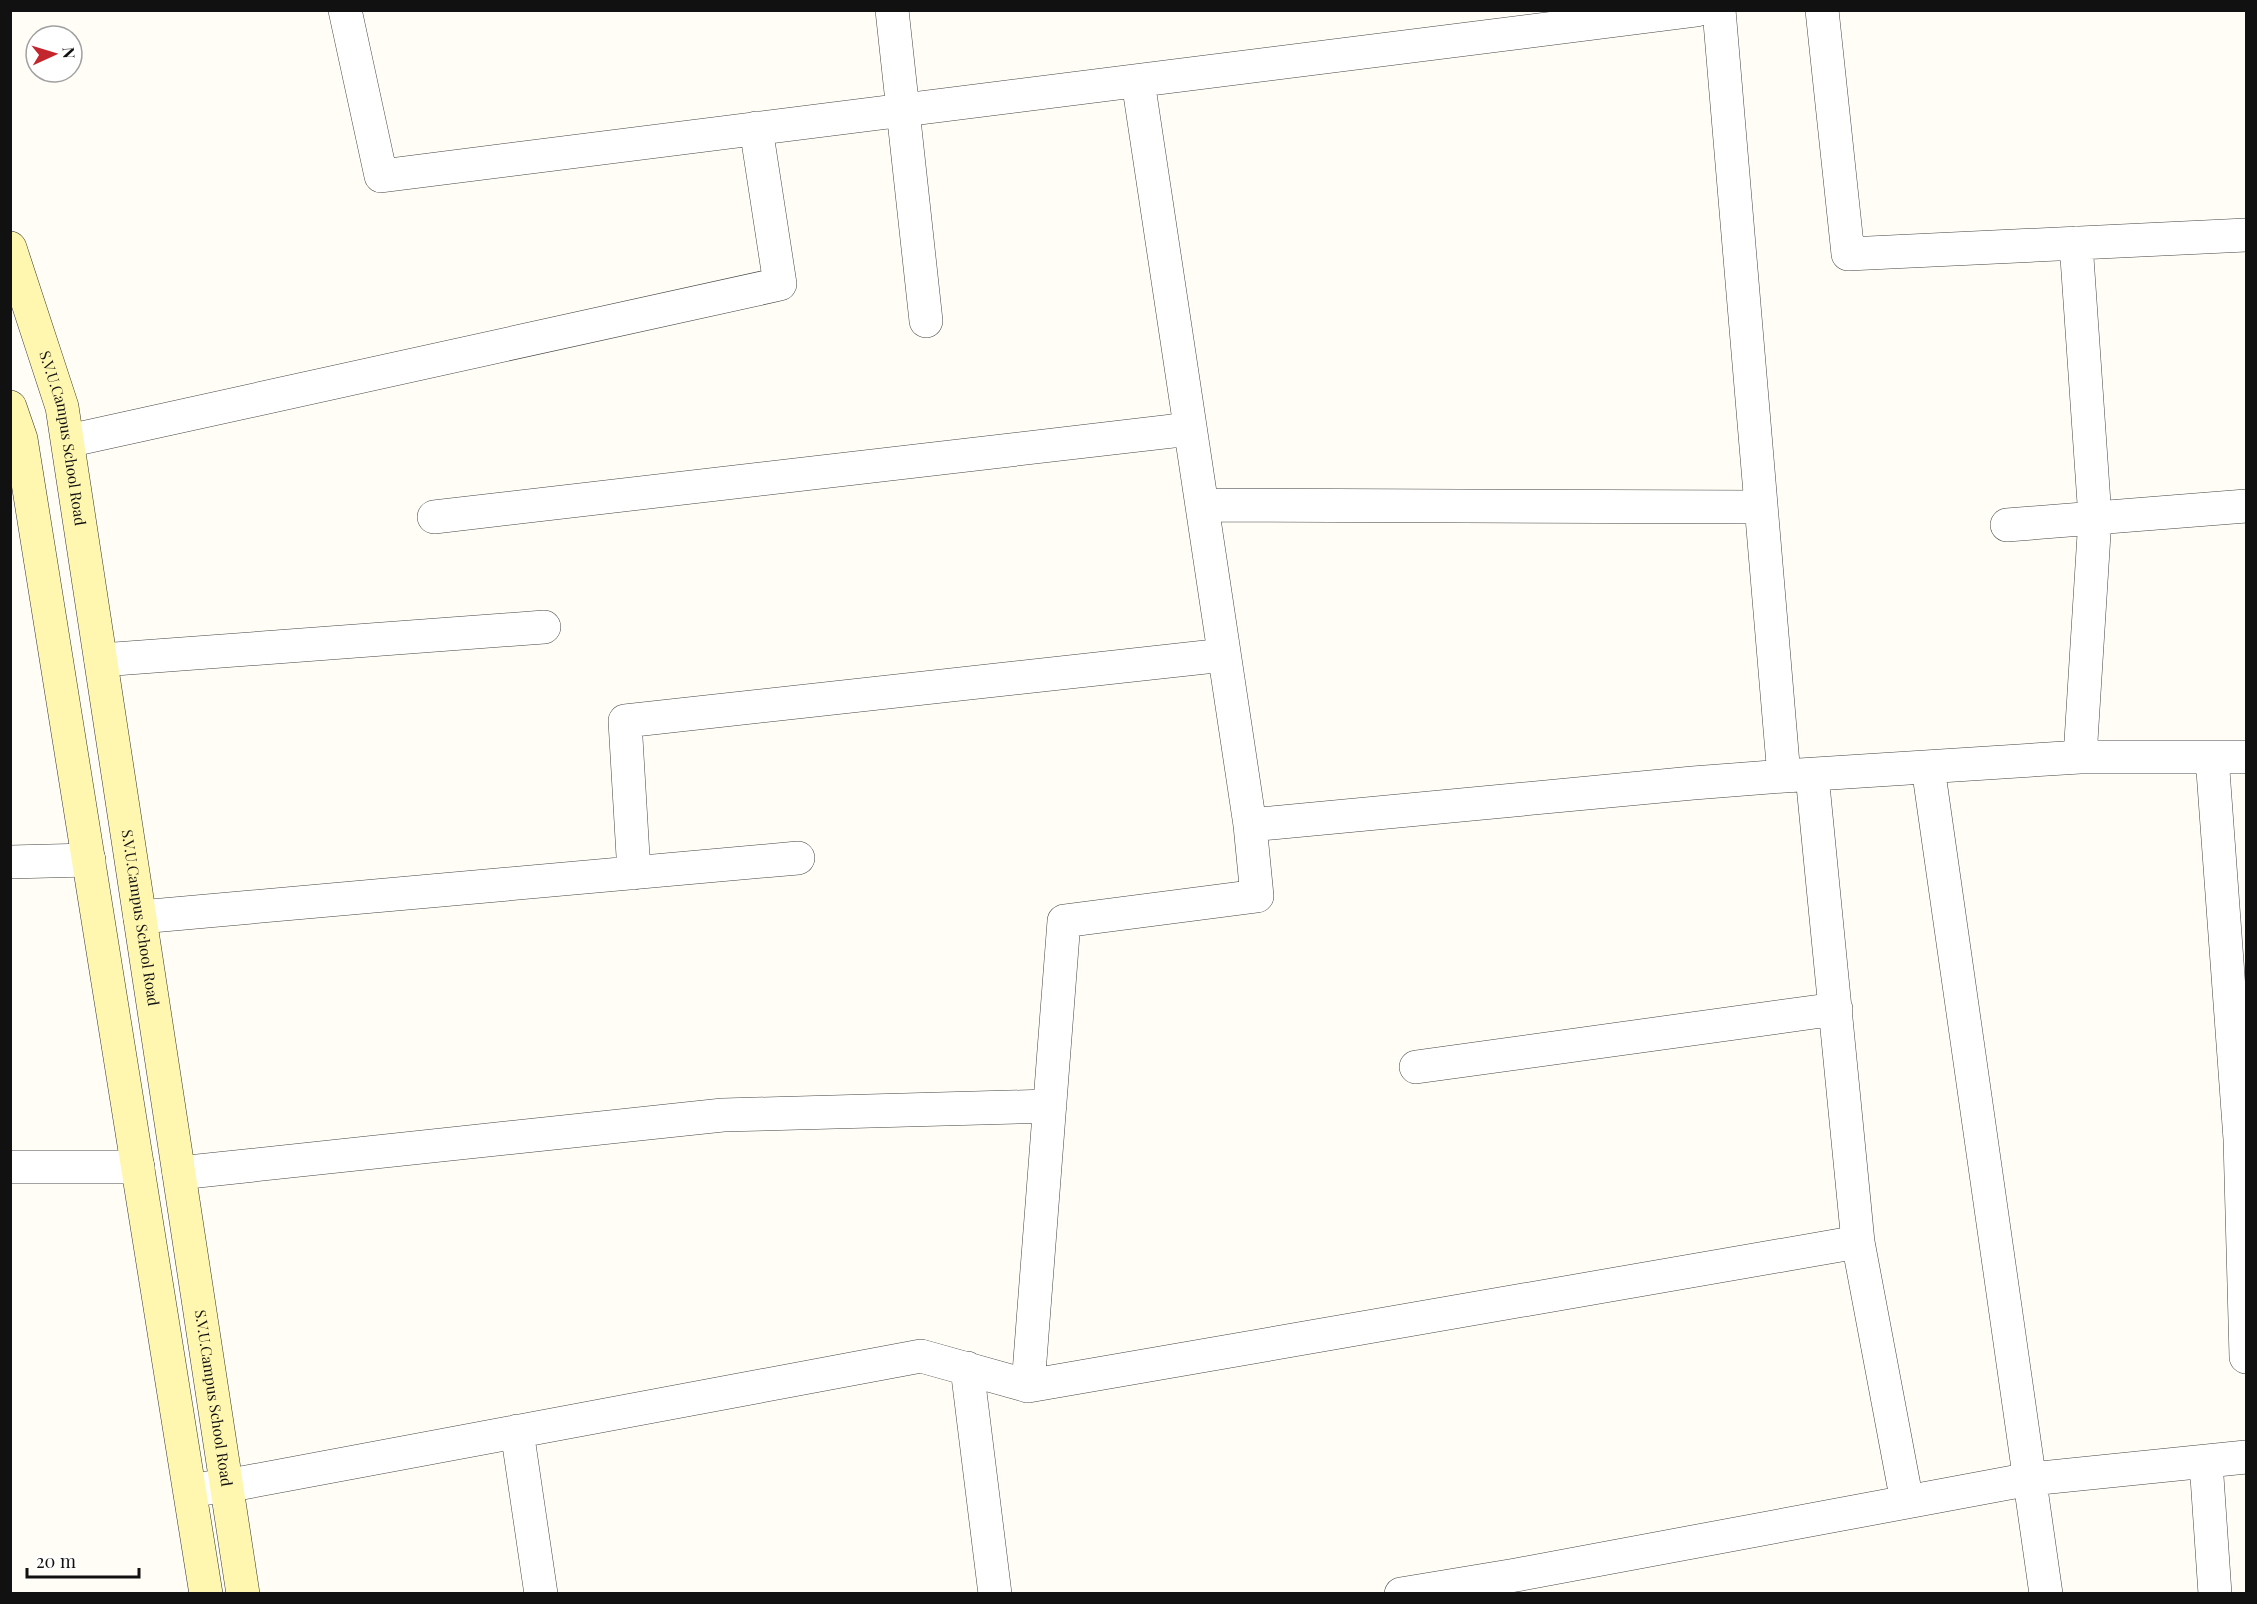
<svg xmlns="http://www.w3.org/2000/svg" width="2257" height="1604" viewBox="0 0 2257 1604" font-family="'Playfair Display',serif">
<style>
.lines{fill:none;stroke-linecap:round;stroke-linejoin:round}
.street-casing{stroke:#444;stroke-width:34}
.secondary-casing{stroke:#333;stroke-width:34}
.street{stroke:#fff;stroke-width:33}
.secondary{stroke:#fff6b0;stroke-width:33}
.labels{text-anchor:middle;stroke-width:6;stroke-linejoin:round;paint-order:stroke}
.street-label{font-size:15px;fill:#111;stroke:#fff}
</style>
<rect width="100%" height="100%" fill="#fffdf5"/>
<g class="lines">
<g class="street-casing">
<path id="street" d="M345,10L381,176L1697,10
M892,10L926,321
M1719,10L1784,776
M1822,10L1848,254L2246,235
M1138,81L1250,825L1257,896L1064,921L1028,1386L1858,1242
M2076,243L2095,518L2080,757
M68,441L780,284L756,128
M1202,505L1761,507
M434,517L1190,429
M2007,525L2246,506
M101,660L544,627
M2212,757L2240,1139L2246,1357
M1928,767L2046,1594
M1812,775L1858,1242L1907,1502
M1250,825L1693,783L1784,776L2080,757H2246
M10,862L89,860
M634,873L625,721L1224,655
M140,917L798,858
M1416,1067L1836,1009
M10,1167H138
M179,1173L723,1115L1050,1106
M967,1368L995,1594
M517,1431L541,1594
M2206,1462L2215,1594
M190,1490L226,1486L921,1356L1028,1386
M1401,1594L1516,1575L2030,1479L2246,1457"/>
</g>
<g class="secondary-casing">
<g id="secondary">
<path id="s1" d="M10,248L62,407L243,1594"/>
<path d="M10,407L21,439L206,1594"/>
</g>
</g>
<use href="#street" class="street"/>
<use href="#secondary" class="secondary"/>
</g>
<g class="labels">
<g class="street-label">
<text dy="5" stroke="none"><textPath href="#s1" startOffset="198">S.V.U.Campus School Road</textPath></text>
<text dy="5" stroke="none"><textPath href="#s1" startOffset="684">S.V.U.Campus School Road</textPath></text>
<text dy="5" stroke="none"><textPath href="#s1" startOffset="1170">S.V.U.Campus School Road</textPath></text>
</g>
</g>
<rect width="2257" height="1604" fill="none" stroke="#111111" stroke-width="24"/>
<g transform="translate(54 54) rotate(86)"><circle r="28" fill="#ffffff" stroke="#a0a0a0" stroke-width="1.5"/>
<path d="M0-4.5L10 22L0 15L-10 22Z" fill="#c4262e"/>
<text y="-9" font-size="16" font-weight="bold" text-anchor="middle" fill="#111111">N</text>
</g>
<path d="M27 1568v9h112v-9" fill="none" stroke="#111111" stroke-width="3"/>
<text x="36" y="1568" font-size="18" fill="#111111" stroke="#ffffff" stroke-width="4.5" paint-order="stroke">20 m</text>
</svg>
